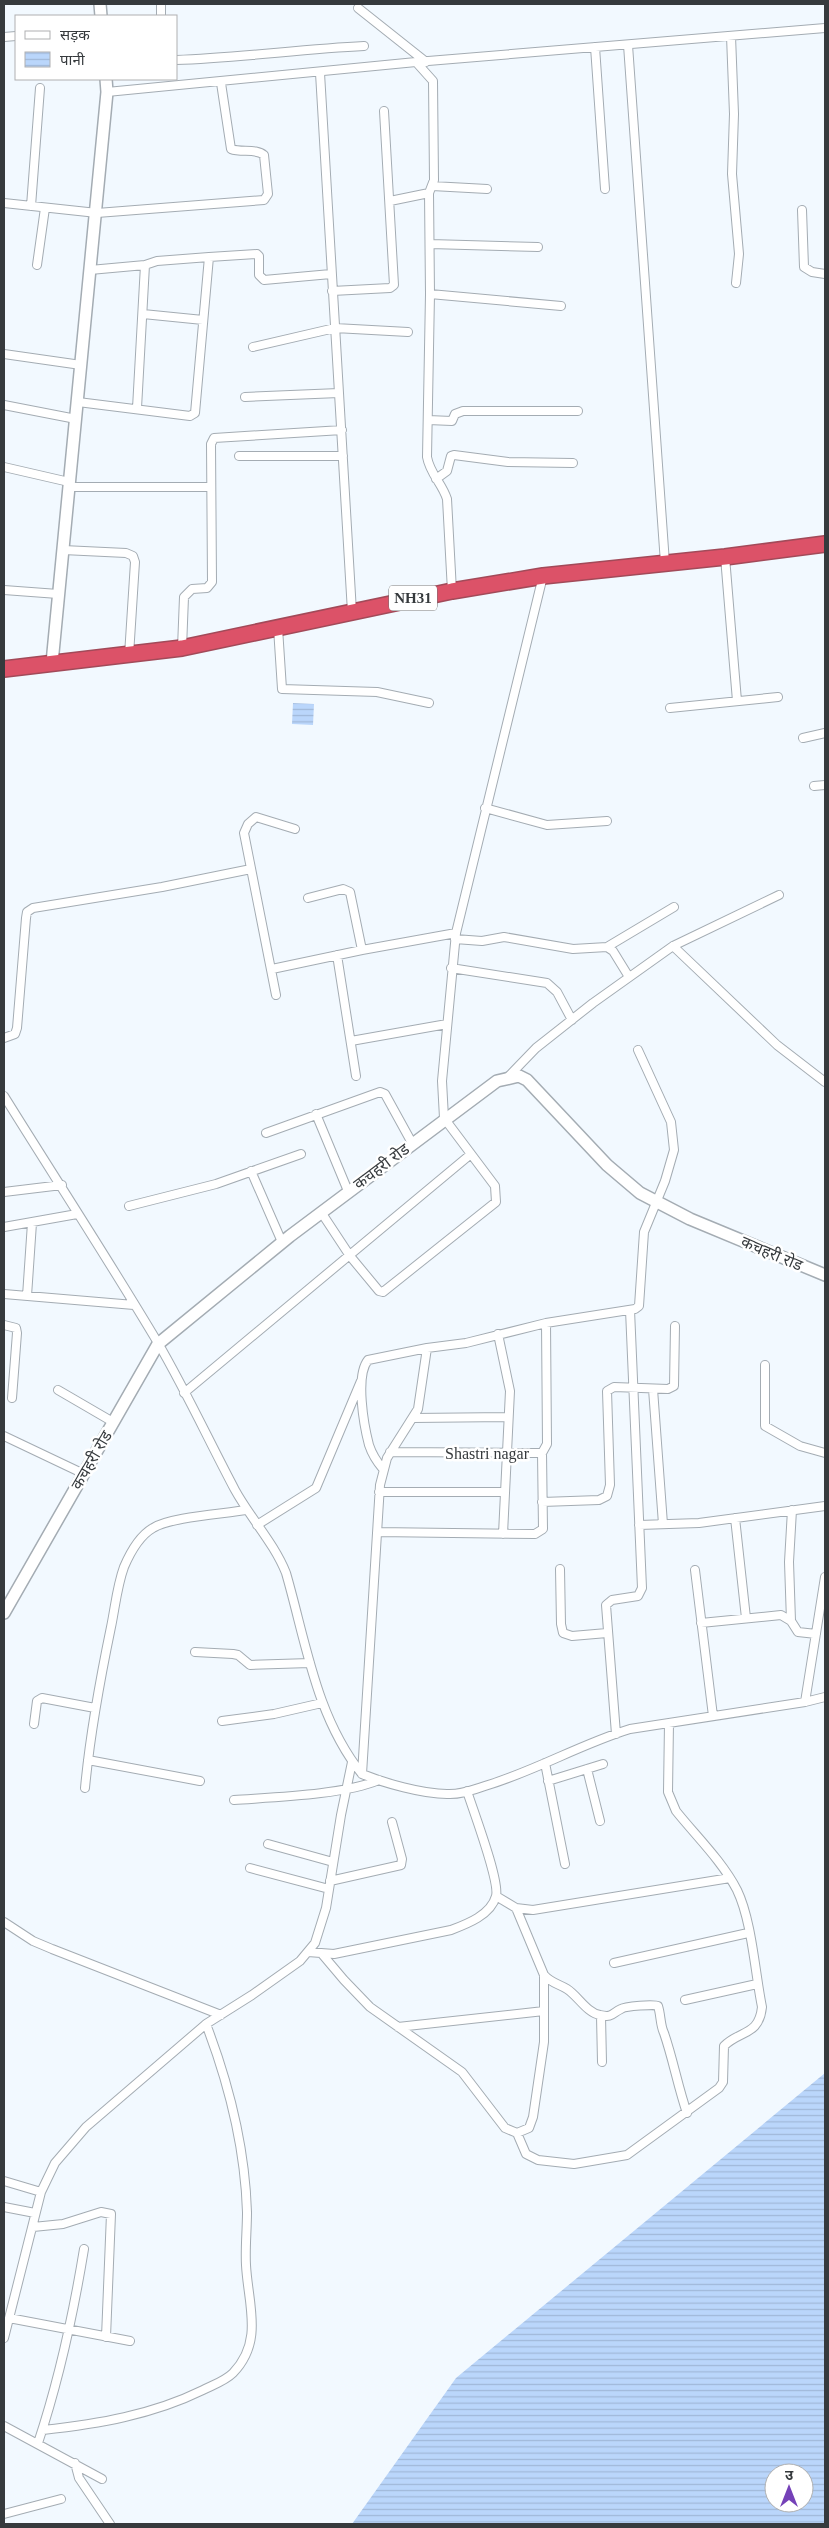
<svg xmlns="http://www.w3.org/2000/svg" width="829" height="2528" viewBox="0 0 829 2528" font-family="'Times New Roman','Noto Sans Devanagari',serif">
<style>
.water{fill:url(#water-rules);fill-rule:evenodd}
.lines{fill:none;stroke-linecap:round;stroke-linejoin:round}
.street-casing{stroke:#a4acb3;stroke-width:10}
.secondary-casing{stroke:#a4acb3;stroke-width:14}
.highway-casing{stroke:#a24a59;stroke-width:18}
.street{stroke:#fff;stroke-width:8}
.secondary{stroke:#fff;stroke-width:11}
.highway{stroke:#dc5268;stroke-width:15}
.labels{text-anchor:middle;stroke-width:5;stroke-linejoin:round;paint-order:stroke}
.shield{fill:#fff;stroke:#727577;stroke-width:1}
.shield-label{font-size:15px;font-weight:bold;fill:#363a3d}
.street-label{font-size:16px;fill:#363a3d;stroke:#fff}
</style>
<defs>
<pattern id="water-rules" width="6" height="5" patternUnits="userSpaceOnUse" patternTransform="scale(1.25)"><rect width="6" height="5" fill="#bad6fb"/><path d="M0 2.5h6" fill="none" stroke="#a0b8d8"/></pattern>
</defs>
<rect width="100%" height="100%" fill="#f2f9ff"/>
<path class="water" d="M293,703L314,704L313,725L292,724Z
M825,2073V2524H352L456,2378ZM774,2473H804V2503H774Z"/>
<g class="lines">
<g class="street-casing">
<path id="street" d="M358,8L426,62
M161,16V4
M731,36L734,114L732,174L739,254L736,283
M4,37L16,36
M628,45L665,563
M595,47L605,189
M176,60C239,58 301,49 364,46
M416,62L433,81L434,180L429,193L430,294L427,457C430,474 442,483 447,499L452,591
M320,73L352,612
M107,92L416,62L825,28
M432,186L487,189
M390,201L429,193
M4,203L97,213L264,200L268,194L264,155C256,148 241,153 231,149L221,83
M31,206L40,88
M802,210L804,267L812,272L825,274
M430,244L538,247
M37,265L45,208
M90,270L145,265
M332,291L390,288L394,285L384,111
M430,294L561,306
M143,314L203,320
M253,347L335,328L408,332
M4,354L81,365
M245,397L339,393
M78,402L190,416L195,413L209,257L257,254L259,256V275L264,280L331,274
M4,405L76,419
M137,408L145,265L157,261L209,257
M428,420L452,421L455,414L463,411H578
M239,456H343
M4,467L69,482
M436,479L447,471L451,456L454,455L508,462L573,463
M69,487H211
M63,550L126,553L133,556L135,562L129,655
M725,557L737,701
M4,590L58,594
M278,628L282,689L377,692L429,703
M182,648L184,597L192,589L207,588L212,582L211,444L214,438L342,430
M670,708L778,697
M803,738L825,733
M814,786L825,785
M485,808L547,825L607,821
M308,898L343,889L350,892L362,950
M455,939L482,941L504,937L573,949L607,947L613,951L629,977
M673,946L777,1045L825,1082
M607,947L674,907
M337,955L356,1076
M451,968L547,983L557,992L572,1020
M272,969L362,950L456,933
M276,995L244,833L248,824L256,817L295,829
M4,1038L15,1034L17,1028L26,918L27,912L33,908L162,887L251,869
M351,1041L447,1024
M508,1077L536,1048L593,1003L673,946L779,895
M4,1096C55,1178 108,1259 158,1343C186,1391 209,1441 235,1490C251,1519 274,1543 286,1573C306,1642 316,1717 362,1774C384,1783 423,1794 447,1794C461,1795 475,1789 488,1785C537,1770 581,1744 630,1729L805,1702L825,1697
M316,1114L348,1191
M266,1133L380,1092L385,1094L412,1143
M251,1171L282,1242
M4,1192L62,1185
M129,1206L216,1184L301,1154
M321,1212L350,1256L379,1291L383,1292L496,1202L495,1186L444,1118L442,1081L456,933L543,576
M4,1227L77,1214
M4,1294L134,1305
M27,1296L32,1223
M4,1325L16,1328L17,1333L12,1398
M498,1334L510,1391L503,1534
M765,1365V1426L800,1446L825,1453
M653,1389L663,1524
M58,1390L113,1422
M184,1393L471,1154
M413,1418L508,1417
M4,1436L84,1474
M390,1452L542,1453L547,1444L546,1323
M383,1469C377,1462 372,1454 369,1445C364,1426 355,1376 368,1360L427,1348L466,1343L546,1323L635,1309L639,1306L644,1232L665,1181L674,1150L671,1122L638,1050
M379,1492H505
M542,1502L599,1500L607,1496L610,1485L607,1391L614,1387L668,1389L674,1386L675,1326
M735,1518L746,1618
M257,1525L316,1488L361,1381
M639,1525L699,1523L825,1506
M377,1532L535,1534L543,1529L542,1453
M560,1569L561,1624L563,1633L572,1636L607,1633
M695,1570L713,1716
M791,1621L789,1562L792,1510
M701,1623L781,1615L791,1621L798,1632L816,1634
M195,1652L233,1654L238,1655L250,1665L310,1663
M805,1702L825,1577
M222,1721L274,1714L322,1703
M34,1724L37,1701L42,1698L95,1708
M616,1734L606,1605L612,1600L638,1596L642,1588L630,1310
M88,1760L200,1781
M545,1763L565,1864
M587,1769L600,1821
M362,1774L380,1485L387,1458L418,1409L427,1348
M548,1781L603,1764
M85,1788C90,1734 100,1680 111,1627C115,1608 117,1586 124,1567C130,1553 139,1536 153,1528C170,1517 223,1514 246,1510
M234,1800C275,1797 343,1795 379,1780
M268,1844L333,1862
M250,1868L329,1889
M330,1881L401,1865L402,1859L392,1822
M496,1896L516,1908L533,1910L730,1878
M516,1908L544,1975C551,1983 559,1984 567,1989C578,1996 587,2013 600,2015C613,2018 612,2013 621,2009C625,2006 655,2004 658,2006C661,2015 660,2025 664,2033C673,2059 678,2087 687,2113
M4,1922L33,1941L52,1949L221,2015
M308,1952L334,1954L451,1930C467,1924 491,1915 496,1896C500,1881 473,1810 467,1791
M322,1954L344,1980L370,2007L462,2072L505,2128L517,2133L529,2128L533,2117L544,2042V1975
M614,1963L748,1933
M685,2000L757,1984
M601,2016L602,2062
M398,2027L544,2011
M517,2133L526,2154L538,2160L574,2164L627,2155L719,2088L723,2082L724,2046C740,2030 759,2036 762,2007C755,1973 752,1921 737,1890C722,1861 696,1836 676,1811L668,1792L669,1723
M4,2181L41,2192
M4,2207L35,2213
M33,2227L63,2224L101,2212L111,2214L106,2337
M9,2318L130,2341
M4,2338L41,2192L55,2163L86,2127L206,2024L252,1995L300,1961L315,1943L326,1908L341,1815L352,1762
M4,2426L102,2479
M43,2430C98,2424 152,2415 203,2390C213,2385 225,2381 233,2373C264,2341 248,2304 246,2265C245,2248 247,2230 247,2212C245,2148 229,2084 206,2024
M38,2443C59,2380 73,2316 84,2249
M75,2463L79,2478L110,2524
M4,2514L61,2499"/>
</g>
<g class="secondary-casing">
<path id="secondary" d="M100,4L101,16
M52,663L107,92L106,79
M4,1613L158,1344L290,1236L497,1081L519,1076L527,1080L607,1165L640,1193L690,1219L825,1275"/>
</g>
<g class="highway-casing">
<path id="highway" d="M4,669L182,648L452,591L543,576L725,557L825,544"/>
</g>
<use href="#street" class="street"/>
<use href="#secondary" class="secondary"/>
<use href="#highway" class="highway"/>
</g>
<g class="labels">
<rect class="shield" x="389" y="585.5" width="48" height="25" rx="4"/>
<g class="shield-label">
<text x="413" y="603">NH31</text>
</g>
<g class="street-label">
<text transform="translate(381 1166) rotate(-37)" y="6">कचहरी रोड</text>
<text transform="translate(772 1253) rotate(23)" y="6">कचहरी रोड</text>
<text x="487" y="1459">Shastri nagar</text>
<text transform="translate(91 1460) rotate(-60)" y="6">कचहरी रोड</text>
</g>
</g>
<rect width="829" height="2528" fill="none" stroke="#363a3d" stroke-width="10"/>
<rect x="15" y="15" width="162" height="65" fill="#ffffff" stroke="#afb0b1"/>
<rect x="25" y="31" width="25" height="8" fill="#ffffff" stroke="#afb0b1"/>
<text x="60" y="40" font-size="15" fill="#363a3d">सड़क</text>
<rect x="25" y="52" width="25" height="15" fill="url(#water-rules)" stroke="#afb0b1"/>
<text x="60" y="65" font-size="15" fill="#363a3d">पानी</text>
<g transform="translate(789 2488)"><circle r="24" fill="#ffffff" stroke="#afb0b1"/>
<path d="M0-4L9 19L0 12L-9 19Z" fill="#7541b8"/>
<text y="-8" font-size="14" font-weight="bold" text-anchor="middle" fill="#363a3d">उ</text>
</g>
</svg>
